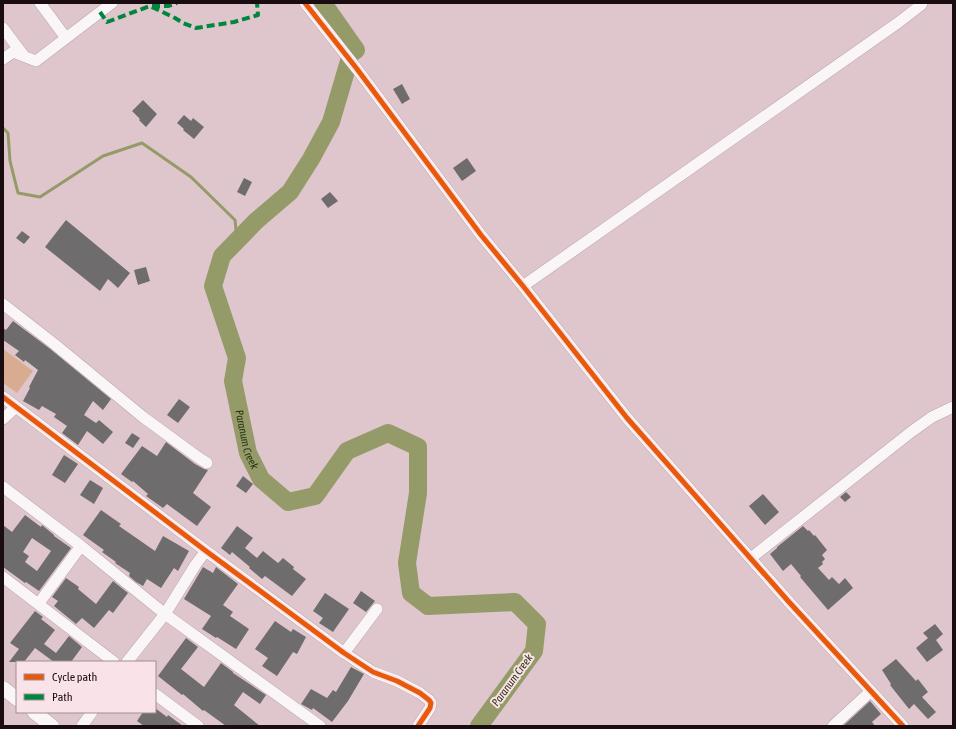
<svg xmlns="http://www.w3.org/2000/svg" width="956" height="729" viewBox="0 0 956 729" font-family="'Asap Condensed',sans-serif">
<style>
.green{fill:#d8ac91}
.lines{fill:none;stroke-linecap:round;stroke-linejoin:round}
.stream{stroke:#949b68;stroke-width:3}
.river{stroke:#949b68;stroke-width:18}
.building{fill:#6f6c6d;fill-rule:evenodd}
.minor-casing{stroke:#b9a7ab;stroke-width:12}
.major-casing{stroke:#b9a7ab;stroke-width:15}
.minor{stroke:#faf6f7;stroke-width:11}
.major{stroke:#faf6f7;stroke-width:14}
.quiet{stroke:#00873e;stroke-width:4;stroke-dasharray:8 4;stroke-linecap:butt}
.cycleway-casing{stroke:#fae3e8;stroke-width:8}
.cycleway{stroke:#e8590c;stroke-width:5}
.labels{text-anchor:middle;stroke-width:4;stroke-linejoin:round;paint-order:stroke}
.water-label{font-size:11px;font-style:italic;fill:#2a3211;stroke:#fae3e8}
</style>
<rect width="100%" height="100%" fill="#dec6cc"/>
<path class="green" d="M3,349L33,371L17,393L3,383Z"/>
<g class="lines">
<path class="stream" d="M3,128L8,133L10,161L18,193L40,197L103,156L142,143L191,177L235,220L237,240"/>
<g class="river">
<path d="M323,3L356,50L355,51"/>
<path id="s1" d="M349,61L331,122L311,159L290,192L256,221L222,256L213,286L237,358L233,381L248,453L261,479L288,502L315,496L347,451L388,433L418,447V493L407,563L411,593L428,606L515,602L537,624L534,651L479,726"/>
</g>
</g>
<path class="building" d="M402,84L410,99L402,104L393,89Z
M143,100L157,114L146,127L139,120L140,119L132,111Z
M184,115L191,121L193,118L204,127L194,139L183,130L184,129L177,123Z
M467,158L476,171L462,181L453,168Z
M244,178L252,182L245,196L237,192Z
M330,192L338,201L328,208L321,199Z
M66,220L130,273L118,288L108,279L100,291L45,247Z
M22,231L30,237L24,244L16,238Z
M146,267L150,281L138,285L134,270Z
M13,321L49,348L111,399L103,410L93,401L84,415L96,423L99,420L113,432L103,444L87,431L78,445L62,433L67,426L54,417L56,414L42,406L39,410L23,401L30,388L29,387L38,370L25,360L24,362L15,355L19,351L3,340V328L6,330Z
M179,399L190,407L178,423L167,415Z
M132,433L140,438L133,448L125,443Z
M166,442L195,464L204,469L208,470L193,493L211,507L197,526L167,504L163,508L146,496L148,494L133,481L132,482L121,474L142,446L157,456Z
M64,455L78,464L65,483L52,475Z
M243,476L253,484L246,493L236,486Z
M90,480L103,488L94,504L80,495Z
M846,492L851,497L845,502L840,497Z
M763,494L779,512L765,525L749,506Z
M101,510L121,524L119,526L155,551L163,536L189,551L178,571L174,568L161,588L147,579L143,586L136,582L129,576L130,573L115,563L116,562L102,552L104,550L83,535Z
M25,515L41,527L42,525L54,535V536L71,548L39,591L26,582L25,583L3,567V525L12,532ZM32,538L51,551L37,571L25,562L29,556L23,552Z
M237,526L253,538L245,548L257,558L263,551L278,563L283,558L294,567L293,569L306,579L292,596L265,576L262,579L249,568L250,567L232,552L230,555L221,548Z
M803,526L808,531L809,530L814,536L815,535L827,550L822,555L825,559L822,562L823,564L818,568L829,580L832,577L839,584L845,578L853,588L828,610L800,577L801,576L791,564L783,571L770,554L777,548V547Z
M203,567L213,573L216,567L238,584L223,605L233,612L230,616L249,629L236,649L217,637L216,638L202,629L211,616L184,599Z
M66,578L79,587L78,589L96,604L113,581L128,593L113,613L109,610L94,628L82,618L76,624L54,606L58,601L52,597Z
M361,591L375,601L366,612L353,603Z
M325,593L349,609L333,632L319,623L323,618L313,611Z
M35,611L43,617L41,619L55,630L44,644L56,653L69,636L82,647L71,662H54L35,648L24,662H9L19,649L10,643Z
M275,621L291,632L293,629L306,637L297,654L293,652L277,676L262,666L268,658L255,649Z
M935,624L943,634L936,640L943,650L927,662L916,648L928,638L923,633Z
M186,638L198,647L181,669L204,687L221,663L233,672V673L266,695L260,704L243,692L234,705L260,726H226L204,710L203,711L183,694L182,695L158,676Z
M896,659L916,681L918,679L928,692L922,697L936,712L928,719L914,704L909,709L890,685L891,684L882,670Z
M351,667L364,674L348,701L332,722L313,708L312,710L301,704L311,689L327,698L333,690L336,692Z
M870,701L881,714L872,722L875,726H843Z
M155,708L167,717L168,715L183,726H144L137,721L143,712H155Z"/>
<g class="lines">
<g class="minor-casing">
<path id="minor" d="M40,3L66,38
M305,3L357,69L481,235L523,286L627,418L789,602L903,726
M3,28L24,56
M3,59L13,52L36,61L112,3
M523,286L899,22L921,5L922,3
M3,304L53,343L143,417L199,458L207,463
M3,397L206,551L344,653L373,672L397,681L420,693L429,700L431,703L430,708L418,726
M3,419L16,407
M3,487L81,546L165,614L320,726
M751,558L911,432L932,417L953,407
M3,577L114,662
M39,603L81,546
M344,653L377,609
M127,662L165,614L196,564L206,551
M155,694L198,726
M82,726L92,712
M833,726L871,691"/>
</g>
<g class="major-casing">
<path id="major" d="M3,688L17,699
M34,712L52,726"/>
</g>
<use href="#minor" class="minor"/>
<use href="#major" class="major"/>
<path class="quiet" d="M152,6H168L177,3
M100,12L107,22L150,6L175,18L183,23L196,28L234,22L258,15L257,3"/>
<g class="cycleway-casing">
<path id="cycleway" d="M305,3L357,69L481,235L523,286L627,418L789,602L903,726
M3,397L206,551L344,653L373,672L397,681L420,693L429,700L431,703L430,708L418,726"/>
</g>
<use href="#cycleway" class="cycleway"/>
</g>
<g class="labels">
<g class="water-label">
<text dy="4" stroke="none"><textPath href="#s1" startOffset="429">Paranum Creek</textPath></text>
<text transform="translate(512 680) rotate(-54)" y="4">Paranum Creek</text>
</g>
</g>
<rect width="956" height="729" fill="none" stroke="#1b0c11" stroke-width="8"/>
<rect x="16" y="661" width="140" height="52" fill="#fae3e8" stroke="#a18d92"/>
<rect x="24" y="674" width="20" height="6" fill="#e8590c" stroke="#a18d92"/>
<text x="52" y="681" font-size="12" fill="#1b0c11">Cycle path</text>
<rect x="24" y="694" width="20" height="6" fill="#00873e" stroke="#a18d92"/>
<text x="52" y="701" font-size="12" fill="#1b0c11">Path</text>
</svg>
